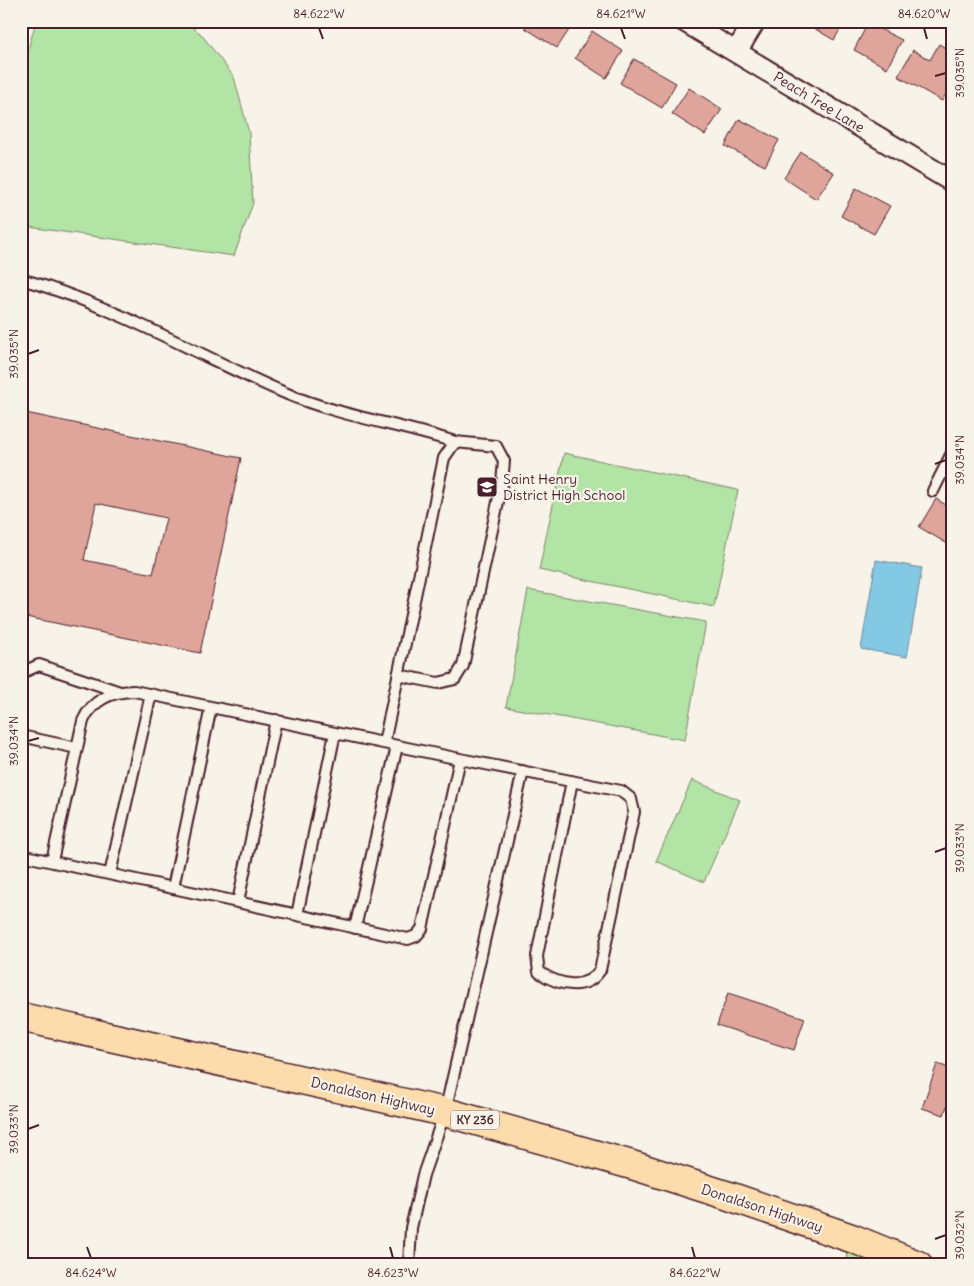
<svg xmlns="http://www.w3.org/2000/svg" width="974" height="1286" viewBox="0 0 974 1286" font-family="Delius,sans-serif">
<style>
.green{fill:#b2e4a5;stroke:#7e8268}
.water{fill:#83c9e4;stroke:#6c859a}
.building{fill:#dfa59b;stroke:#4a1f2b;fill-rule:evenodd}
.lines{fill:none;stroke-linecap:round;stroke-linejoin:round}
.lane-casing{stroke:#4a1f2b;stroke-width:14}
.street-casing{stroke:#4a1f2b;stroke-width:24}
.primary-casing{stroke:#4a1f2b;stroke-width:31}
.lane{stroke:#f7f3e8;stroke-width:10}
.street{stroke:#f7f3e8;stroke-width:20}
.primary{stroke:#fcdcac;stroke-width:28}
.ticks{fill:none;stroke:#4a1f2b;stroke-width:2}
.labels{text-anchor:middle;stroke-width:4.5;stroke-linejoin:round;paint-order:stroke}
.shield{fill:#f7f3e8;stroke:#7e5f64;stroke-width:1}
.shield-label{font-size:12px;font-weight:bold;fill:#4a1f2b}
.street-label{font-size:14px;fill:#4a1f2b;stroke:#f7f3e8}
.poi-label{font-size:14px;fill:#4a1f2b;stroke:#f7f3e8;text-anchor:start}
.neatline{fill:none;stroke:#4a1f2b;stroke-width:2}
.ticks-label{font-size:12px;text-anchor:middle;fill:#4a1f2b}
</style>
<rect width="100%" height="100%" fill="#f7f3e8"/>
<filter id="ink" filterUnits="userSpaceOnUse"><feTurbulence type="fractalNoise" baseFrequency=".02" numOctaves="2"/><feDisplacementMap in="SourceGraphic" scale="10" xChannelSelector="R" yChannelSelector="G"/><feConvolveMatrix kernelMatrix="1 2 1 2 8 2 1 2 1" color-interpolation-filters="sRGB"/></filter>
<g filter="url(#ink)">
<path class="green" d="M36,21H185L201,34L234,77L249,133L253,203L234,256L21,226V75Z
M564,453L738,490L714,607L539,570Z
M528,590L706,622L685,740L506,707Z
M692,780L740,800L704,882L656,861Z
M847,1246L918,1265H846Z"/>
<path class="water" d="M876,560L922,568L907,657L861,649Z"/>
<path class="building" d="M530,21H575L557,48L525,28Z
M802,21H845L834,40Z
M868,23L902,40L887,68L854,50Z
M592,31L623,51L606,78L575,58Z
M939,44L953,52V82L942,101L898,76L913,50L930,60Z
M634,59L676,83L662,108L620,83Z
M689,88L722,109L705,135L672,114Z
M739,119L779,140L765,166L725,146Z
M801,152L834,173L816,199L784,178Z
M856,188L890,206L874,234L841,216Z
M21,412L241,458L200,653L21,616ZM96,503L166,518L153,574L84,560Z
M936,499L953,509V547L919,527Z
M728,993L805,1018L794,1050L717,1025Z
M937,1064L953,1069V1108L947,1106L944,1115L922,1108Z"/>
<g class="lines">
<g class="lane-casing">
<path id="lane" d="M21,279C114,305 197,355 285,393C339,416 399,424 455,442
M933,491L953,451
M21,673L39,665L120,692
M21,736L77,748
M384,743L444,458L455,442L496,446L504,461L502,483L463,666L455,679L438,683L398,675
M21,855L408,939L416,936L422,929L460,759L621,791L631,799L634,812L600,970C586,992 558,985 539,972L537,956L572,781
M52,861L83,721C92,700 112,691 134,691L460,759
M110,874L151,694
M173,888L211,707
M238,902L276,720
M297,915L335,733
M355,928L397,746
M409,1265L411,1228L423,1175L445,1112L523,771"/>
</g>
<g class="street-casing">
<path id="street" d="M684,21L953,182
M736,52L755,21"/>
</g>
<g class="primary-casing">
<path id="primary" d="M21,1017L445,1112L632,1165L726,1195L854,1239L918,1265"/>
</g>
<use href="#lane" class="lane"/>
<use href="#street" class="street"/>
<use href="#primary" class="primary"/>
</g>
</g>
<path class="ticks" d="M319,28L323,39M621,28L625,39M924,28L927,39M935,76L946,73M28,354L39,350M935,464L946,460M28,741L39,738M935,852L946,848M28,1129L39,1125M935,1239L946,1235M87,1247L91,1258M390,1247L393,1258M692,1247L695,1258"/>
<defs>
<g id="school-square" transform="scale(1.125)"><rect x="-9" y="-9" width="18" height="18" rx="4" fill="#4a1f2b" stroke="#f7f3e8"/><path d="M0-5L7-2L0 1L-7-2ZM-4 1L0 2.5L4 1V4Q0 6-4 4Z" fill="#fff"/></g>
</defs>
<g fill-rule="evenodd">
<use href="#school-square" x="487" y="487"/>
</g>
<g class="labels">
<rect class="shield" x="451" y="1110.5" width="48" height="19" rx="4"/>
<g class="shield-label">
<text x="475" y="1124">KY 236</text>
</g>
<g class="street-label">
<text transform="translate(819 102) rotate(31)" y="5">Peach Tree Lane</text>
<text transform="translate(373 1096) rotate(13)" y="5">Donaldson Highway</text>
<text transform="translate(762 1208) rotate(18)" y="5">Donaldson Highway</text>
</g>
<g class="poi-label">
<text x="503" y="484">Saint Henry<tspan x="503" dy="16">District High School</tspan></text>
</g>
</g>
<rect width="974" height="1286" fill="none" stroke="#f7f3e8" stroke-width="55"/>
<rect x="28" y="28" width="918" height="1230" class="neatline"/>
<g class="ticks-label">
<text x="319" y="18">84.622°W</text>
<text x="621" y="18">84.621°W</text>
<text x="924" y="18">84.620°W</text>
<text transform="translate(960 73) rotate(-90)" y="4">39.035°N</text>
<text transform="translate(14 354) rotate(-90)" y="4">39.035°N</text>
<text transform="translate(960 460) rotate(-90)" y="4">39.034°N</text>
<text transform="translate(14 741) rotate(-90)" y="4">39.034°N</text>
<text transform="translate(960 848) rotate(-90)" y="4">39.033°N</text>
<text transform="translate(14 1129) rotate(-90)" y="4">39.033°N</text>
<text transform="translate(960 1235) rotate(-90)" y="4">39.032°N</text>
<text x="91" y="1277">84.624°W</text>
<text x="393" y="1277">84.623°W</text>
<text x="695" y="1277">84.622°W</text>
</g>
</svg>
